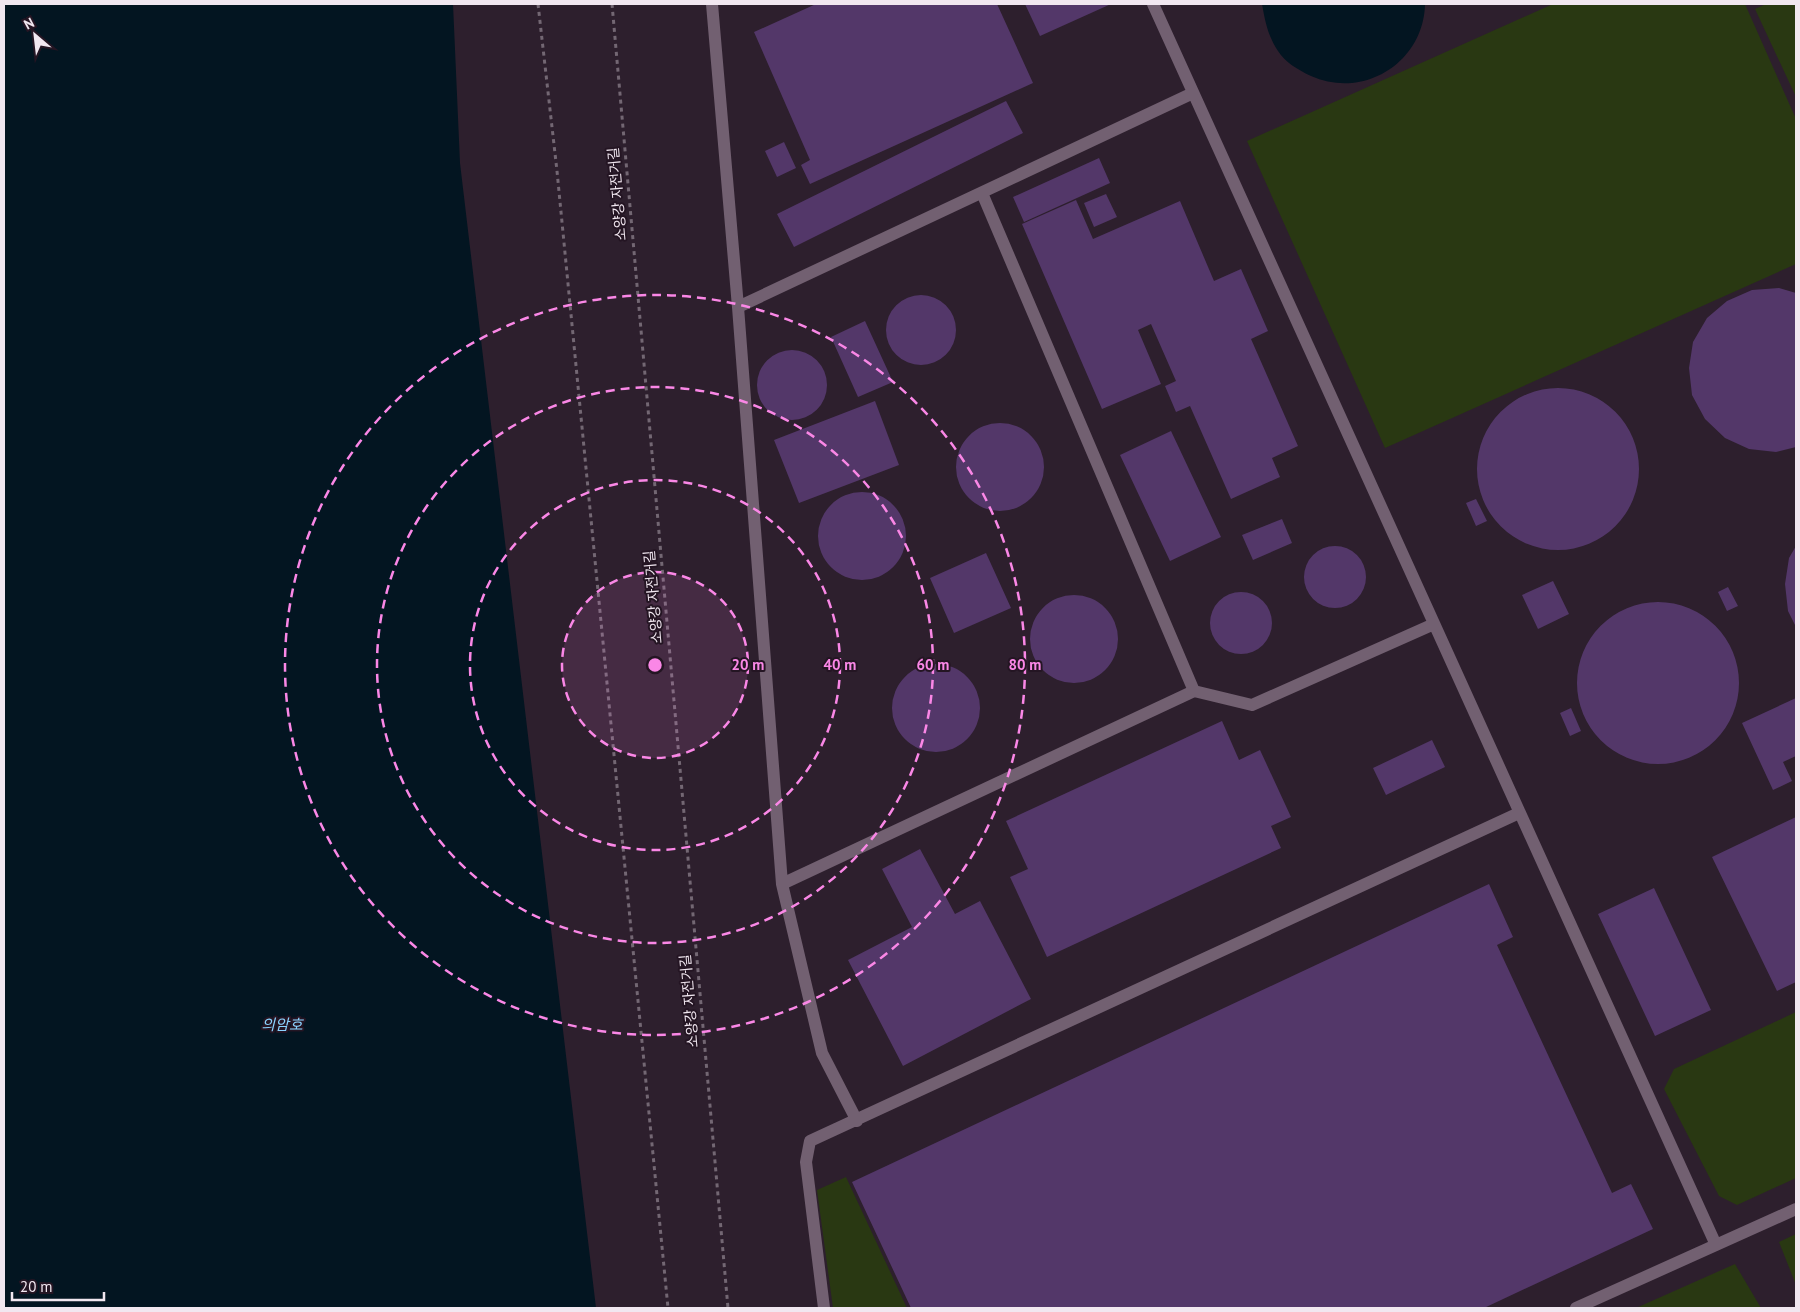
<svg xmlns="http://www.w3.org/2000/svg" width="1800" height="1312" viewBox="0 0 1800 1312" font-family="'PT Sans','Noto Sans KR',sans-serif">
<style>
.green{fill:#293812}
.water{fill:#031521}
.building{fill:#533769}
.lines{fill:none;stroke-linecap:round;stroke-linejoin:round}
.path{stroke:#736773;stroke-width:3;stroke-dasharray:4 4;stroke-linecap:butt}
.minor{stroke:#726071;stroke-width:12}
.ring{fill:none;stroke:#fa87e6;stroke-width:2.5;stroke-dasharray:9 6}
.labels{text-anchor:middle;stroke-width:4;stroke-linejoin:round;paint-order:stroke}
.street-label{font-size:14px;fill:#f1e7f0;stroke:#241523}
.water-label{font-size:15px;font-style:italic;fill:#8bd3ff;stroke:#241523}
.centre{fill:#fa87e6;stroke:#241523;stroke-width:2.5}
.ring-label{font-size:15px;text-anchor:middle;font-weight:bold;fill:#fa87e6;stroke:#241523;stroke-width:4;stroke-linejoin:round;paint-order:stroke}
</style>
<rect width="100%" height="100%" fill="#2d1f2d"/>
<path class="green" d="M1553,4H1745L1796,119V264L1385,448L1247,141Z
M1766,4H1796V97L1755,9Z
M1796,1012V1178L1737,1205L1719,1196L1664,1089L1674,1069Z
M846,1177L907,1308H833L817,1190Z
M1796,1234V1285L1779,1242Z
M1735,1264L1761,1308H1636Z"/>
<path class="water" d="M4,4H453L460,163L596,1308H4Z
M1262,4H1425C1424,62 1364,100 1311,76C1298,70 1285,62 1278,51C1268,36 1265,21 1262,4Z"/>
<path class="building" d="M816,4H997L1033,83L810,184L801,165L810,160L754,32Z
M1025,4H1111L1040,36Z
M1006,101L1023,133L794,247L777,214Z
M784,142L796,168L777,177L765,151Z
M1099,158L1110,183L1024,222L1013,197Z
M1106,194L1117,217L1094,227L1084,203Z
M1076,200L1093,239L1180,201L1214,281L1241,269L1268,331L1251,339L1298,446L1272,458L1280,477L1231,499L1190,406L1176,412L1165,386L1176,381L1151,324L1138,330L1161,384L1102,409L1022,224Z
M1779,288L1796,293V447L1776,452L1749,449L1725,438L1705,419L1692,395L1689,368L1693,342L1707,318L1727,301L1752,290Z
M886 330a35 35 0 1 1 70 0a35 35 0 1 1-70 0Z
M865,321L893,382L858,397L831,337Z
M757 385a35 35 0 1 1 70 0a35 35 0 1 1-70 0Z
M1477 469a81 81 0 1 1 162 0a81 81 0 1 1-162 0Z
M875,401L899,465L799,503L774,440Z
M956 467a44 44 0 1 1 88 0a44 44 0 1 1-88 0Z
M1171,431L1221,537L1170,561L1120,455Z
M818 536a44 44 0 1 1 88 0a44 44 0 1 1-88 0Z
M1476,499L1487,521L1476,526L1466,503Z
M1282,519L1292,543L1253,560L1242,535Z
M1796,546V627L1788,611L1785,584L1789,558Z
M1304 577a31 31 0 1 1 62 0a31 31 0 1 1-62 0Z
M986,553L1011,608L954,633L930,578Z
M1553,581L1569,614L1538,629L1522,595Z
M1728,587L1738,606L1727,611L1718,592Z
M1210 623a31 31 0 1 1 62 0a31 31 0 1 1-62 0Z
M1030 639a44 44 0 1 1 88 0a44 44 0 1 1-88 0Z
M1577 683a81 81 0 1 1 162 0a81 81 0 1 1-162 0Z
M892 708a44 44 0 1 1 88 0a44 44 0 1 1-88 0Z
M1796,698V756L1783,762L1792,781L1773,790L1742,723Z
M1571,708L1581,731L1570,736L1560,713Z
M1222,721L1239,760L1260,750L1291,817L1271,826L1281,848L1047,957L1010,877L1028,869L1006,821Z
M1432,740L1445,767L1386,795L1373,768Z
M1796,817V982L1777,991L1712,857Z
M920,849L955,914L980,901L1031,999L903,1066L848,960L912,927L882,869Z
M1489,884L1513,937L1497,945L1612,1193L1631,1184L1653,1229L1484,1308H911L852,1182Z
M1654,888L1711,1010L1655,1036L1598,914Z"/>
<g class="lines">
<path class="path" d="M538,4L557,171L668,1308
M612,4L728,1308"/>
<path class="minor" d="M712,4L738,307L1193,93
M1153,4L1716,1245
M982,193L1194,691
M738,307L782,884L822,1053L857,1121
M782,884L1194,691L1252,705L1434,624
M824,1308L806,1162L810,1141L1519,813
M1576,1308L1796,1209"/>
</g>
<circle cx="655" cy="665" r="93" fill="#fa87e6" fill-opacity=".12"/>
<g class="ring">
<circle cx="655" cy="665" r="93"/>
<circle cx="655" cy="665" r="185"/>
<circle cx="655" cy="665" r="278"/>
<circle cx="655" cy="665" r="370"/>
</g>
<g class="labels">
<g class="street-label">
<text transform="translate(617 194) rotate(-95)" y="5">소양강 자전거길</text>
<text transform="translate(653 597) rotate(-95)" y="5">소양강 자전거길</text>
<text transform="translate(689 1001) rotate(-95)" y="5">소양강 자전거길</text>
</g>
<g class="water-label">
<text x="282" y="1030">의암호</text>
</g>
</g>
<circle cx="655" cy="665" r="8" class="centre"/>
<g class="ring-label">
<text x="748" y="670">20 m</text>
<text x="840" y="670">40 m</text>
<text x="933" y="670">60 m</text>
<text x="1025" y="670">80 m</text>
</g>
<rect width="1800" height="1312" fill="none" stroke="#f1e7f0" stroke-width="10"/>
<g transform="translate(35 35) rotate(332)" stroke="#241523" stroke-width="4" paint-order="stroke">
<path d="M0-4L9 19L0 12L-9 19Z" fill="#f1e7f0"/>
<text y="-8" font-size="14" font-weight="bold" text-anchor="middle" fill="#f1e7f0">N</text>
</g>
<path d="M12 1292v8h92v-8" fill="none" stroke="#f1e7f0" stroke-width="2.5"/>
<text x="20" y="1292" font-size="15" fill="#f1e7f0" stroke="#241523" stroke-width="4" paint-order="stroke">20 m</text>
</svg>
